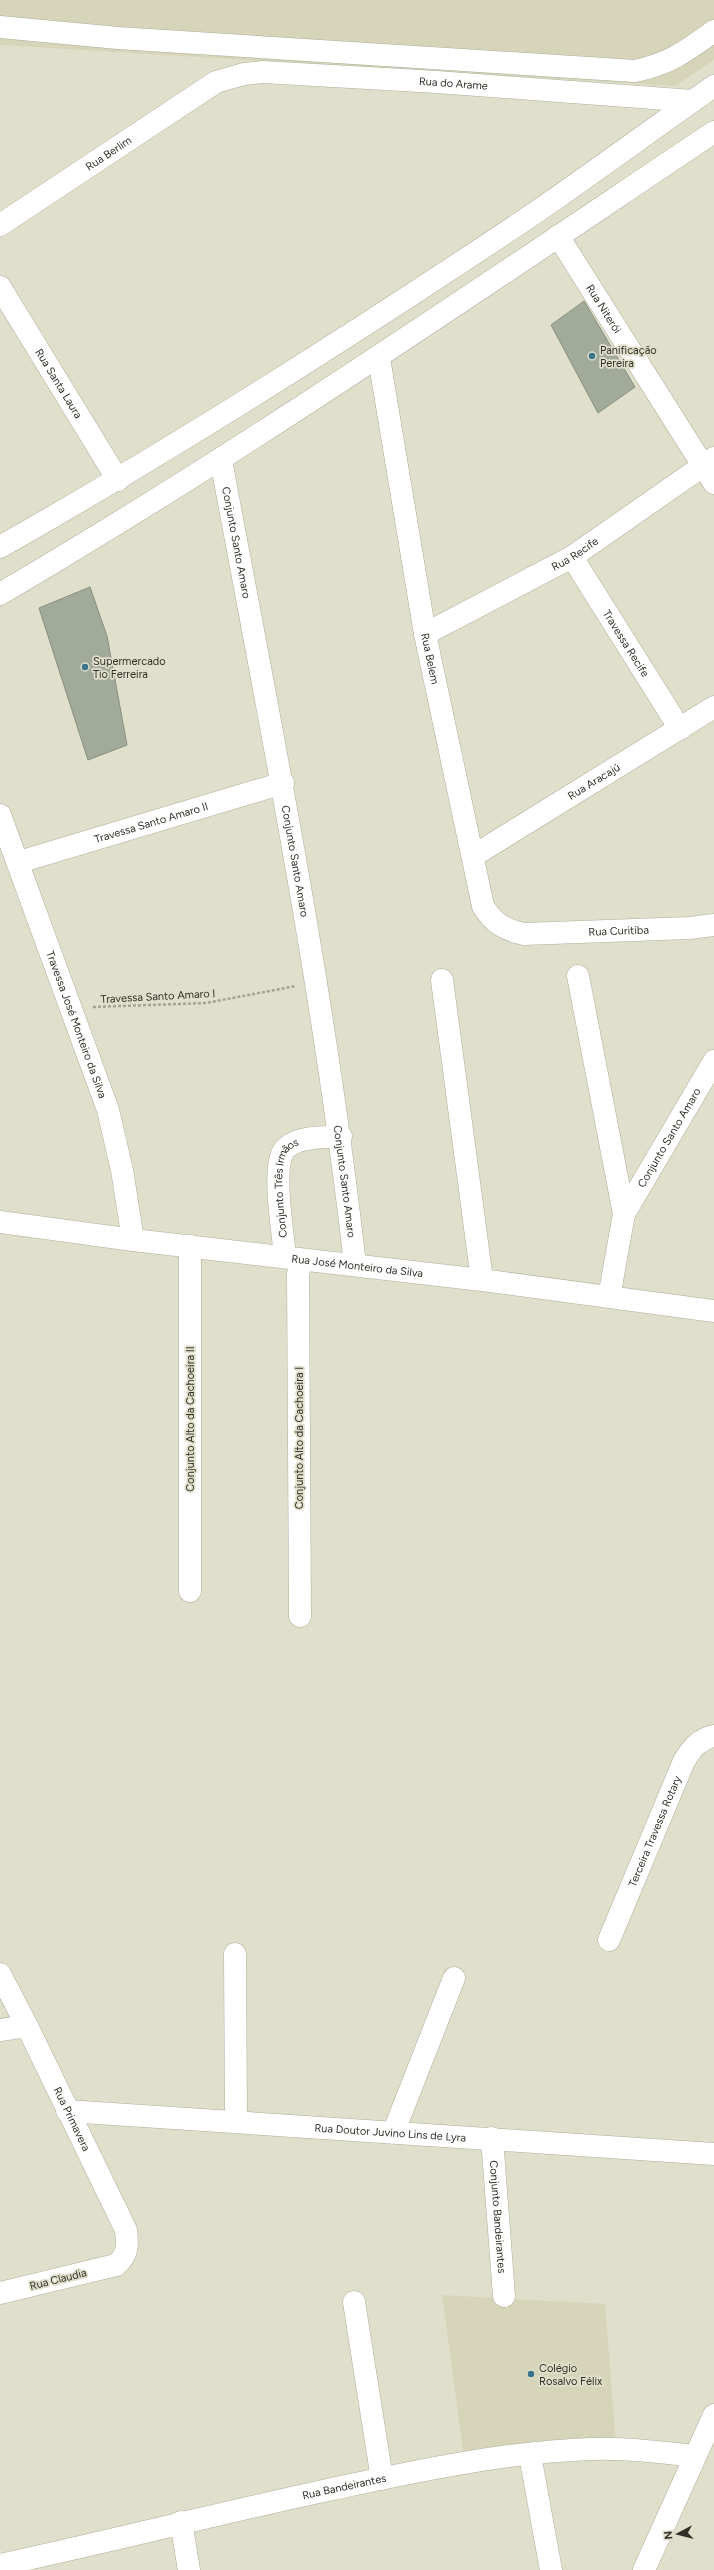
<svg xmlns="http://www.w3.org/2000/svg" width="714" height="2570" viewBox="0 0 714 2570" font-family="Figtree,sans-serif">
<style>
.built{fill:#d6d5ba}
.building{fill:#a2ab9a;stroke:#87907f}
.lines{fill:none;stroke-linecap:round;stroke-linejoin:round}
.minor-casing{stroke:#aeae9b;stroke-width:23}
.major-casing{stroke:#aeae9b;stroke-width:23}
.highway-casing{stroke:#aeae9b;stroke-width:23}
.path{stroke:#a4a393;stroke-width:2.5;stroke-dasharray:3 2;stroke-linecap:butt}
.minor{stroke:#fff;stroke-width:22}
.major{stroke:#fff;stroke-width:22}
.highway{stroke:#fff;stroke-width:22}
.poi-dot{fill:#39738c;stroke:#e0dfcb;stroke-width:1.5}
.labels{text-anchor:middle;stroke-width:3.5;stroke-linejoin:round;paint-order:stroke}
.street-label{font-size:11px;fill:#303028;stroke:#e0dfcb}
.poi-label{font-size:11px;fill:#303028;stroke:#e0dfcb;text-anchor:start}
</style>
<rect width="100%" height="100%" fill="#e0dfcb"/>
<path class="built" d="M0,0H714V60L675,86L0,45Z
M442,2295L605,2304L616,2444L464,2457Z"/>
<path class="building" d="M584,301L635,387L598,413L551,325Z
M90,587L107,636L127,745L88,760L39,608Z"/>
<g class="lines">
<g class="minor-casing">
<g id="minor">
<path d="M0,27L118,38L635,71C671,63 685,52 714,31"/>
<path id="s1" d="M0,225L216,82L244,74L263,72L437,82L693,101"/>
<path id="s2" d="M558,236L714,483"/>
<path id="s3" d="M0,287L118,480"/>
<path id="s4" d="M379,358L425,634L483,906C493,923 505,930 524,934L690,928L714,925"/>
<path id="s5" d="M221,460C271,728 325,995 355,1265"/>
<path id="s6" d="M572,557L680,729"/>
<path id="s7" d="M425,634L572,557L714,458"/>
<path id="s8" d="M0,815L108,1110L122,1170L133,1240"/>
<path id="s9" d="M473,856L714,707"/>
<path id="s10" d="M19,862L283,783"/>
<path d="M578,976L624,1214"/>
<path d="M442,980L482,1280"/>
<path id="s11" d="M0,1222L133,1240L482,1280L714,1311"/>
<path d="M190,1246V1591"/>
<path id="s12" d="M285,1257C283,1232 273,1176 282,1154C283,1150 287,1147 290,1145C303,1136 326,1138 341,1136"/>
<path id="s13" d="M609,1297L624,1214L714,1061"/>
<path d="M300,1616L298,1274L302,1260"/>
<path id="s14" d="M609,1940L684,1761C692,1748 699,1739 714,1736"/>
<path d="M235,1954L236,2120"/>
<path id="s15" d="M0,1974L27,2026L126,2230C128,2245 128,2255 116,2265L0,2293"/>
<path d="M0,2030L27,2026"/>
<path id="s16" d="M67,2111L714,2154"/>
<path d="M394,2131L454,1978"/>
<path id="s17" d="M492,2138L504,2296"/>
<path d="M354,2302L382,2479"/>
<path d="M530,2455L551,2570"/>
<path d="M181,2522L189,2570"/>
<path id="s18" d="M0,2565C111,2541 221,2513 332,2489C417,2471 504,2452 591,2449C626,2448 660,2452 694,2456"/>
</g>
</g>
<g class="major-casing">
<path id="major" d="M644,2570L714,2415"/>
</g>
<g class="highway-casing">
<path id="highway" d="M0,547C180,445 354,334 526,219C589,176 651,130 714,86
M0,594C245,450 478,290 714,132"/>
</g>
<path class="path" d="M93,1007L206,1003L296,986"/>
<use href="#minor" class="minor"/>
<use href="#major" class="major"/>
<use href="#highway" class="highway"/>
</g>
<g class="poi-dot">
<circle cx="592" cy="356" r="4"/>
<circle cx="85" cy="667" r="4"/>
<circle cx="531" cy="2374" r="4"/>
</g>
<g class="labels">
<g class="street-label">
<text dy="4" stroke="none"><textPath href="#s1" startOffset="498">Rua do Arame</textPath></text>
<text dy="4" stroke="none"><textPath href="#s1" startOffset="130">Rua Berlim</textPath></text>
<text dy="4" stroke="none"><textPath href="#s2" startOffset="86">Rua Niterói</textPath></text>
<text dy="4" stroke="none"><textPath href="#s3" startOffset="113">Rua Santa Laura</textPath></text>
<text dy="4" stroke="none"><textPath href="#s5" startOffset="84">Conjunto Santo Amaro</textPath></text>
<text dy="4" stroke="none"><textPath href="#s7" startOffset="170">Rua Recife</textPath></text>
<text dy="4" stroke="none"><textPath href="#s6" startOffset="102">Travessa Recife</textPath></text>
<text dy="4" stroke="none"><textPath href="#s4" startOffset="305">Rua Belem</textPath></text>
<text dy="4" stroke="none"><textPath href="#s9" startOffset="142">Rua Aracajú</textPath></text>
<text dy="4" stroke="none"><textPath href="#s10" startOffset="138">Travessa Santo Amaro II</textPath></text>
<text dy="4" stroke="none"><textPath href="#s5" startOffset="408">Conjunto Santo Amaro</textPath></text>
<text dy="4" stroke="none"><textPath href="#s4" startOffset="704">Rua Curitiba</textPath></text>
<text transform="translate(158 996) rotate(-3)" y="4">Travessa Santo Amaro I</text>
<text dy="4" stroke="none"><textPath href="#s8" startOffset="223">Travessa José Monteiro da Silva</textPath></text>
<text dy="4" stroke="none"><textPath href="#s13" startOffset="173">Conjunto Santo Amaro</textPath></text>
<text dy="4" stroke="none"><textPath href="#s5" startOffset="732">Conjunto Santo Amaro</textPath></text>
<text dy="4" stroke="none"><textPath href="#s12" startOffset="72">Conjunto Três Irmãos</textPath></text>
<text dy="4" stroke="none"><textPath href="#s11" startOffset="360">Rua José Monteiro da Silva</textPath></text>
<text transform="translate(190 1419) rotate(-90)" y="4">Conjunto Alto da Cachoeira II</text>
<text transform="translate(299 1438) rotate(-90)" y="4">Conjunto Alto da Cachoeira I</text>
<text dy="4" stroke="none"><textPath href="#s14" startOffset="118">Terceira Travessa Rotary</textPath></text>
<text dy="4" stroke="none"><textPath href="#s15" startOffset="162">Rua Primavera</textPath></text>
<text dy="4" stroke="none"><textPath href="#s16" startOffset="324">Rua Doutor Juvino Lins de Lyra</textPath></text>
<text dy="4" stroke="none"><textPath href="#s17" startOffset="79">Conjunto Bandeirantes</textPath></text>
<text transform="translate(58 2279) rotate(-14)" y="4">Rua Claudia</text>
<text dy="4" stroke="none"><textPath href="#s18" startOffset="353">Rua Bandeirantes</textPath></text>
</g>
<g class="poi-label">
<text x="600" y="354">Panificação<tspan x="600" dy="13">Pereira</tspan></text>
<text x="93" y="665">Supermercado<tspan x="93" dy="13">Tio Ferreira</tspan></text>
<text x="539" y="2372">Colégio<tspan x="539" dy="13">Rosalvo Félix</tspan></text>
</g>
</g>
<g transform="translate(678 2534) rotate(263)" stroke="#e0dfcb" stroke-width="3" paint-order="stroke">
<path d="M0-3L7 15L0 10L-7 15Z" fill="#303028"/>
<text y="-6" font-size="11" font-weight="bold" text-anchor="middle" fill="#303028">N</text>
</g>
</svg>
